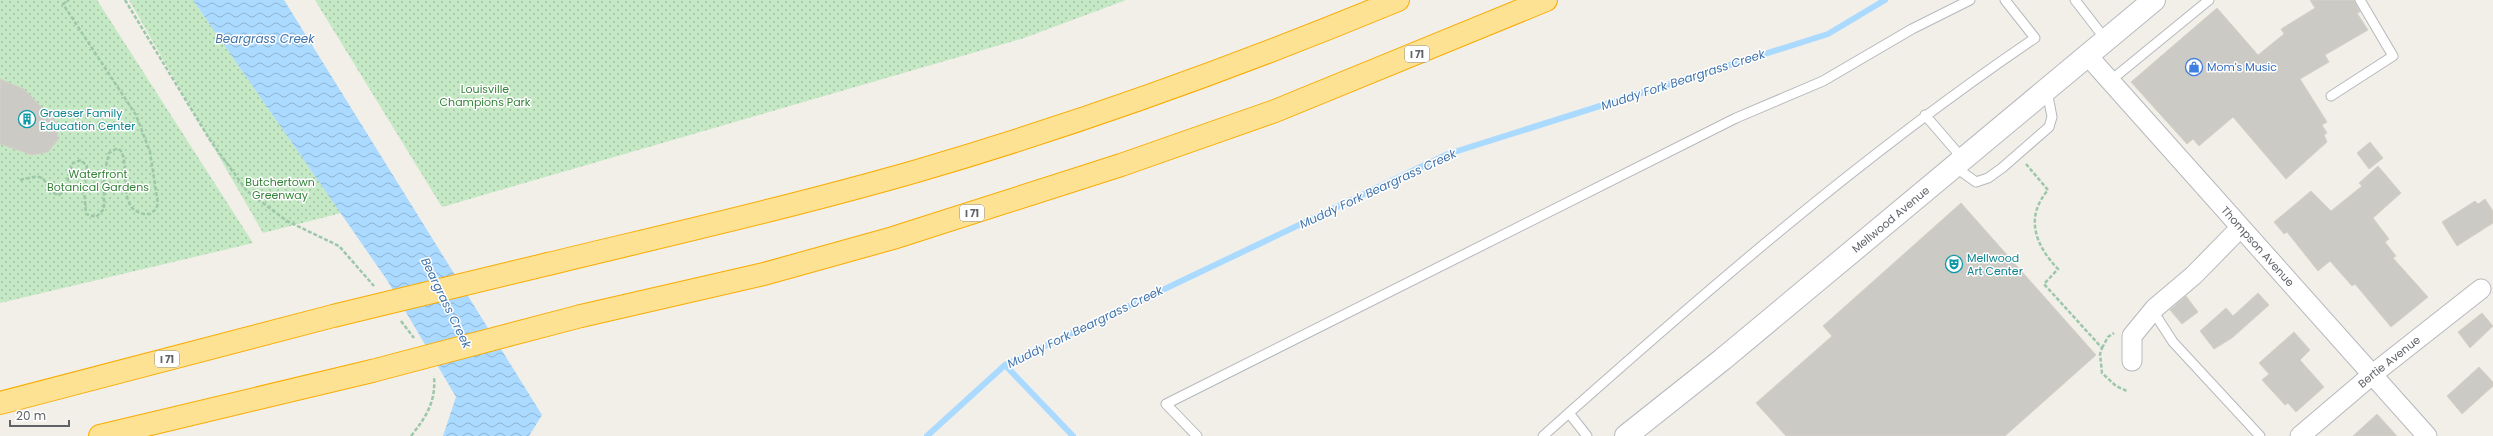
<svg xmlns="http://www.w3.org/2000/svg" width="2493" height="436" viewBox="0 0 2493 436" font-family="Poppins,sans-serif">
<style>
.green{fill:url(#green-dots)}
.water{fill:url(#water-waves)}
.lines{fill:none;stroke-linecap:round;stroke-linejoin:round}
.stream{stroke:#aadaff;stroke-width:6}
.building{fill:#cccac5;stroke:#d6d1c6}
.lane-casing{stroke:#b5b8bc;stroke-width:11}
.street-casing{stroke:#b5b8bc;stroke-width:21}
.secondary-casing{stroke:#b6babf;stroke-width:24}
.highway-casing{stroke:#f9ab00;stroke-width:24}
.path{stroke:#9cc7a9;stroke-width:2.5;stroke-dasharray:4 2;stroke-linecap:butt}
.lane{stroke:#fff;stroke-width:9}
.street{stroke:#fff;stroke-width:19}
.secondary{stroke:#fff;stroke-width:22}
.highway{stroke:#fde293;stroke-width:22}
.highway-bridge-casing{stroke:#f9ab00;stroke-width:24;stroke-linecap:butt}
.highway-bridge{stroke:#fde293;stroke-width:22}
.labels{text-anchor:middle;stroke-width:3;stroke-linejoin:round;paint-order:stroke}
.shield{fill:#fff;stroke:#8f9295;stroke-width:1}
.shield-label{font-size:10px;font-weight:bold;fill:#5f6368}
.shop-label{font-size:11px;fill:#366cbe;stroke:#fff;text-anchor:start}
.park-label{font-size:11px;fill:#348238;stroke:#fff}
.culture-label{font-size:11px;fill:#0d838f;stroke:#fff;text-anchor:start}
.street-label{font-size:11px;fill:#5f6368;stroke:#fff}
.water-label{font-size:12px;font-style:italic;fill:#4174aa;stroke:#fff}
</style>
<defs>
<pattern id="green-dots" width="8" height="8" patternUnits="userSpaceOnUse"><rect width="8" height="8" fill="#c5e8c5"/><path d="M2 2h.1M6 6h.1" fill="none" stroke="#a3c0a4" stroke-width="1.8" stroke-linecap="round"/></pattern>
<pattern id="water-waves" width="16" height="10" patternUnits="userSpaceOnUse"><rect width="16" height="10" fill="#aadaff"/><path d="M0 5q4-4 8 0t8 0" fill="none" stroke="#8eb4d2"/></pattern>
</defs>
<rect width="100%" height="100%" fill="#f1efe8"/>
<path class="green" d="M0,0H97L253,243L0,303Z
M129,0H193L341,213L263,233Z
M315,0H1126L1024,38L442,207Z"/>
<path class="water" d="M193,0H284L542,415L529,436H443L456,397L387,280Z"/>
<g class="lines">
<path class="stream" d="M1005,365L1073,436
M927,436L1005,365L1448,154L1828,34L1885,0"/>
</g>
<path class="building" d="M2310,0H2354L2360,12L2357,13L2368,30L2325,55L2329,62L2300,79L2327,122L2322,125L2327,133L2324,135L2327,142L2286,179L2233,117L2199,146L2193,139L2187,144L2131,82L2217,8L2258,55L2284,34L2281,29L2315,8Z
M0,79L24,89L57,123L58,140L48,152L32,155L0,144Z
M2370,142L2383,158L2369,169L2357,153Z
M2378,166L2401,193L2373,218L2389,239L2385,242L2396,256L2393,258L2428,297L2391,327L2355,284L2352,286L2330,261L2318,271L2287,232L2284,234L2274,222L2311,191L2331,211L2362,186L2359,183Z
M2485,199L2493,211V223L2457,246L2442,222L2475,201L2478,204Z
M1961,203L2096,355L2005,436H1786L1756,403L1832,336L1823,326Z
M2258,293L2269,305L2232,338L2214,349L2200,331L2226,308L2233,316Z
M2186,296L2198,312L2182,324L2170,310Z
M2482,313L2493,326L2470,348L2458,332Z
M2294,332L2310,350L2300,360L2324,387L2296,412L2288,403L2285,405L2262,380L2269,374L2259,363Z
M2479,367L2493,382V386L2462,414L2447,396Z
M2377,414L2397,436H2353Z"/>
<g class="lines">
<g class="lane-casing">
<path id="lane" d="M2075,0L2106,40
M2110,81L2209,0
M2331,96L2393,56L2360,0
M1925,115L1963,159
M1955,167L1976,182L1988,178L2002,168L2049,127L2052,117L2047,91
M2153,311L2173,342L2260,436
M1569,413L1587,436
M1197,436L1166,404L1736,118L1823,81L1912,29L1970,0
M1543,436C1700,296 1861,156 2035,38L2005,0"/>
</g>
<g class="street-casing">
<g id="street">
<path id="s1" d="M2088,56L2427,436"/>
<path d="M2132,361V336L2155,308L2194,275L2240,228"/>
<path id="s2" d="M2300,436L2373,374L2481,289"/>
</g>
</g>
<g class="secondary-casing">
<g id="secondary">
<path id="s3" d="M1626,436L1723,359L2154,0"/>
</g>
</g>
<g class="highway-casing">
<path id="highway" d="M548,264C672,234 795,206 917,171C1081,123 1241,65 1398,0
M581,316L764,274L893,238L1121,165L1275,111L1546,0
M0,403L333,316
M100,436L372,371"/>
</g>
<path class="path" d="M125,0L210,140L247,191L287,221L339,246L374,286
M2026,164L2048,190C2024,218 2036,246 2058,269L2044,284L2102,348L2100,354L2102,373L2116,386L2127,391
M20,180C38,176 43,172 50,192L59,195L67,190L68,176L73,163L81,160L87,166L84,189L86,214L96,217L104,209V175L109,153L116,149L120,150C132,163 113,216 150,214L155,210L158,204L150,152L136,115L63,4L69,0
M401,321L414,338
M2102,348L2108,337L2114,333
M411,436C427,416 436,401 434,376"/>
<use href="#lane" class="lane"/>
<use href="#street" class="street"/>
<use href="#secondary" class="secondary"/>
<use href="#highway" class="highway"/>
<g class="highway-bridge-casing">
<path id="highway-bridge" d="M333,316L548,264
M372,371L581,316"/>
</g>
<use href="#highway-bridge" class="highway-bridge"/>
</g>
<defs>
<g id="shop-ring" transform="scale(0.9)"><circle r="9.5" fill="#fff" stroke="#3f7fe0" stroke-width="1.5"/><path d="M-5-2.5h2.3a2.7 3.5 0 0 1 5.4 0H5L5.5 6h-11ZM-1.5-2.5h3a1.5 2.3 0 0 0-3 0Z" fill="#3f7fe0"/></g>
<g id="building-ring" transform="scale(0.9)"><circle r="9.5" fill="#fff" stroke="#0f9aa8" stroke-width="1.5"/><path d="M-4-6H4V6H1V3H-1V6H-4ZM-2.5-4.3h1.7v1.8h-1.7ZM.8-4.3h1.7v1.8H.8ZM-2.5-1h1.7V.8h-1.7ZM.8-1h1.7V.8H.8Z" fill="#0f9aa8"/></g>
<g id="theatre-ring" transform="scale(0.9)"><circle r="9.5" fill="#fff" stroke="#0f9aa8" stroke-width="1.5"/><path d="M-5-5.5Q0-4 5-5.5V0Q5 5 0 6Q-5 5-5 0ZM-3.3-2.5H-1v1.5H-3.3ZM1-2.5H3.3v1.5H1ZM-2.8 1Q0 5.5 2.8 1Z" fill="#0f9aa8"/></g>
</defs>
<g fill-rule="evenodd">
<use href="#shop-ring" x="2194" y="67"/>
<use href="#building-ring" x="27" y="119"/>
<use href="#theatre-ring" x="1954" y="264"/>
</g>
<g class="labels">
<g class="shield">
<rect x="1405" y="46" width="24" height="16" rx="3"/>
<rect x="960" y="205" width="24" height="16" rx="3"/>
<rect x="155" y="351" width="24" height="16" rx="3"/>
</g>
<g class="shield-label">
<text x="1417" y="58">I 71</text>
<text x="972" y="217">I 71</text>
<text x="167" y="363">I 71</text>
</g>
<g class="shop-label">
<text x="2207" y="71">Mom's Music</text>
</g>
<g class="park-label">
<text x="485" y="93">Louisville<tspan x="485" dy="13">Champions Park</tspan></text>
<text x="98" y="178">Waterfront<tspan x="98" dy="13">Botanical Gardens</tspan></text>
<text x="280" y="186">Butchertown<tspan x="280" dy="13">Greenway</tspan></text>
</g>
<g class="culture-label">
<text x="40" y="117">Graeser Family<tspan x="40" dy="13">Education Center</tspan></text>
<text x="1967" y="262">Mellwood<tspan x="1967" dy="13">Art Center</tspan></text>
</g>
<g class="street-label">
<text dy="4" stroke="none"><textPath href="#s3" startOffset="342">Mellwood Avenue</textPath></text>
<text dy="4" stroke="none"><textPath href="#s1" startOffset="255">Thompson Avenue</textPath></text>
<text dy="4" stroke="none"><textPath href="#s2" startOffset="116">Bertie Avenue</textPath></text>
</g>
<g class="water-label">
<text x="265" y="43">Beargrass Creek</text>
<text transform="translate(1683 80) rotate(-18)" y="4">Muddy Fork Beargrass Creek</text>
<text transform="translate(1378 189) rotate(-25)" y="4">Muddy Fork Beargrass Creek</text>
<text transform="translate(446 303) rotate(64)" y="4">Beargrass Creek</text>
<text transform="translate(1085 327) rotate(-26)" y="4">Muddy Fork Beargrass Creek</text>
</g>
</g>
<path d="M10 420v6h59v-6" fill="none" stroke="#5f6368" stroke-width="2"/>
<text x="16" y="420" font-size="12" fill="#5f6368" stroke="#ffffff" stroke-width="3" paint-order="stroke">20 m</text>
</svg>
